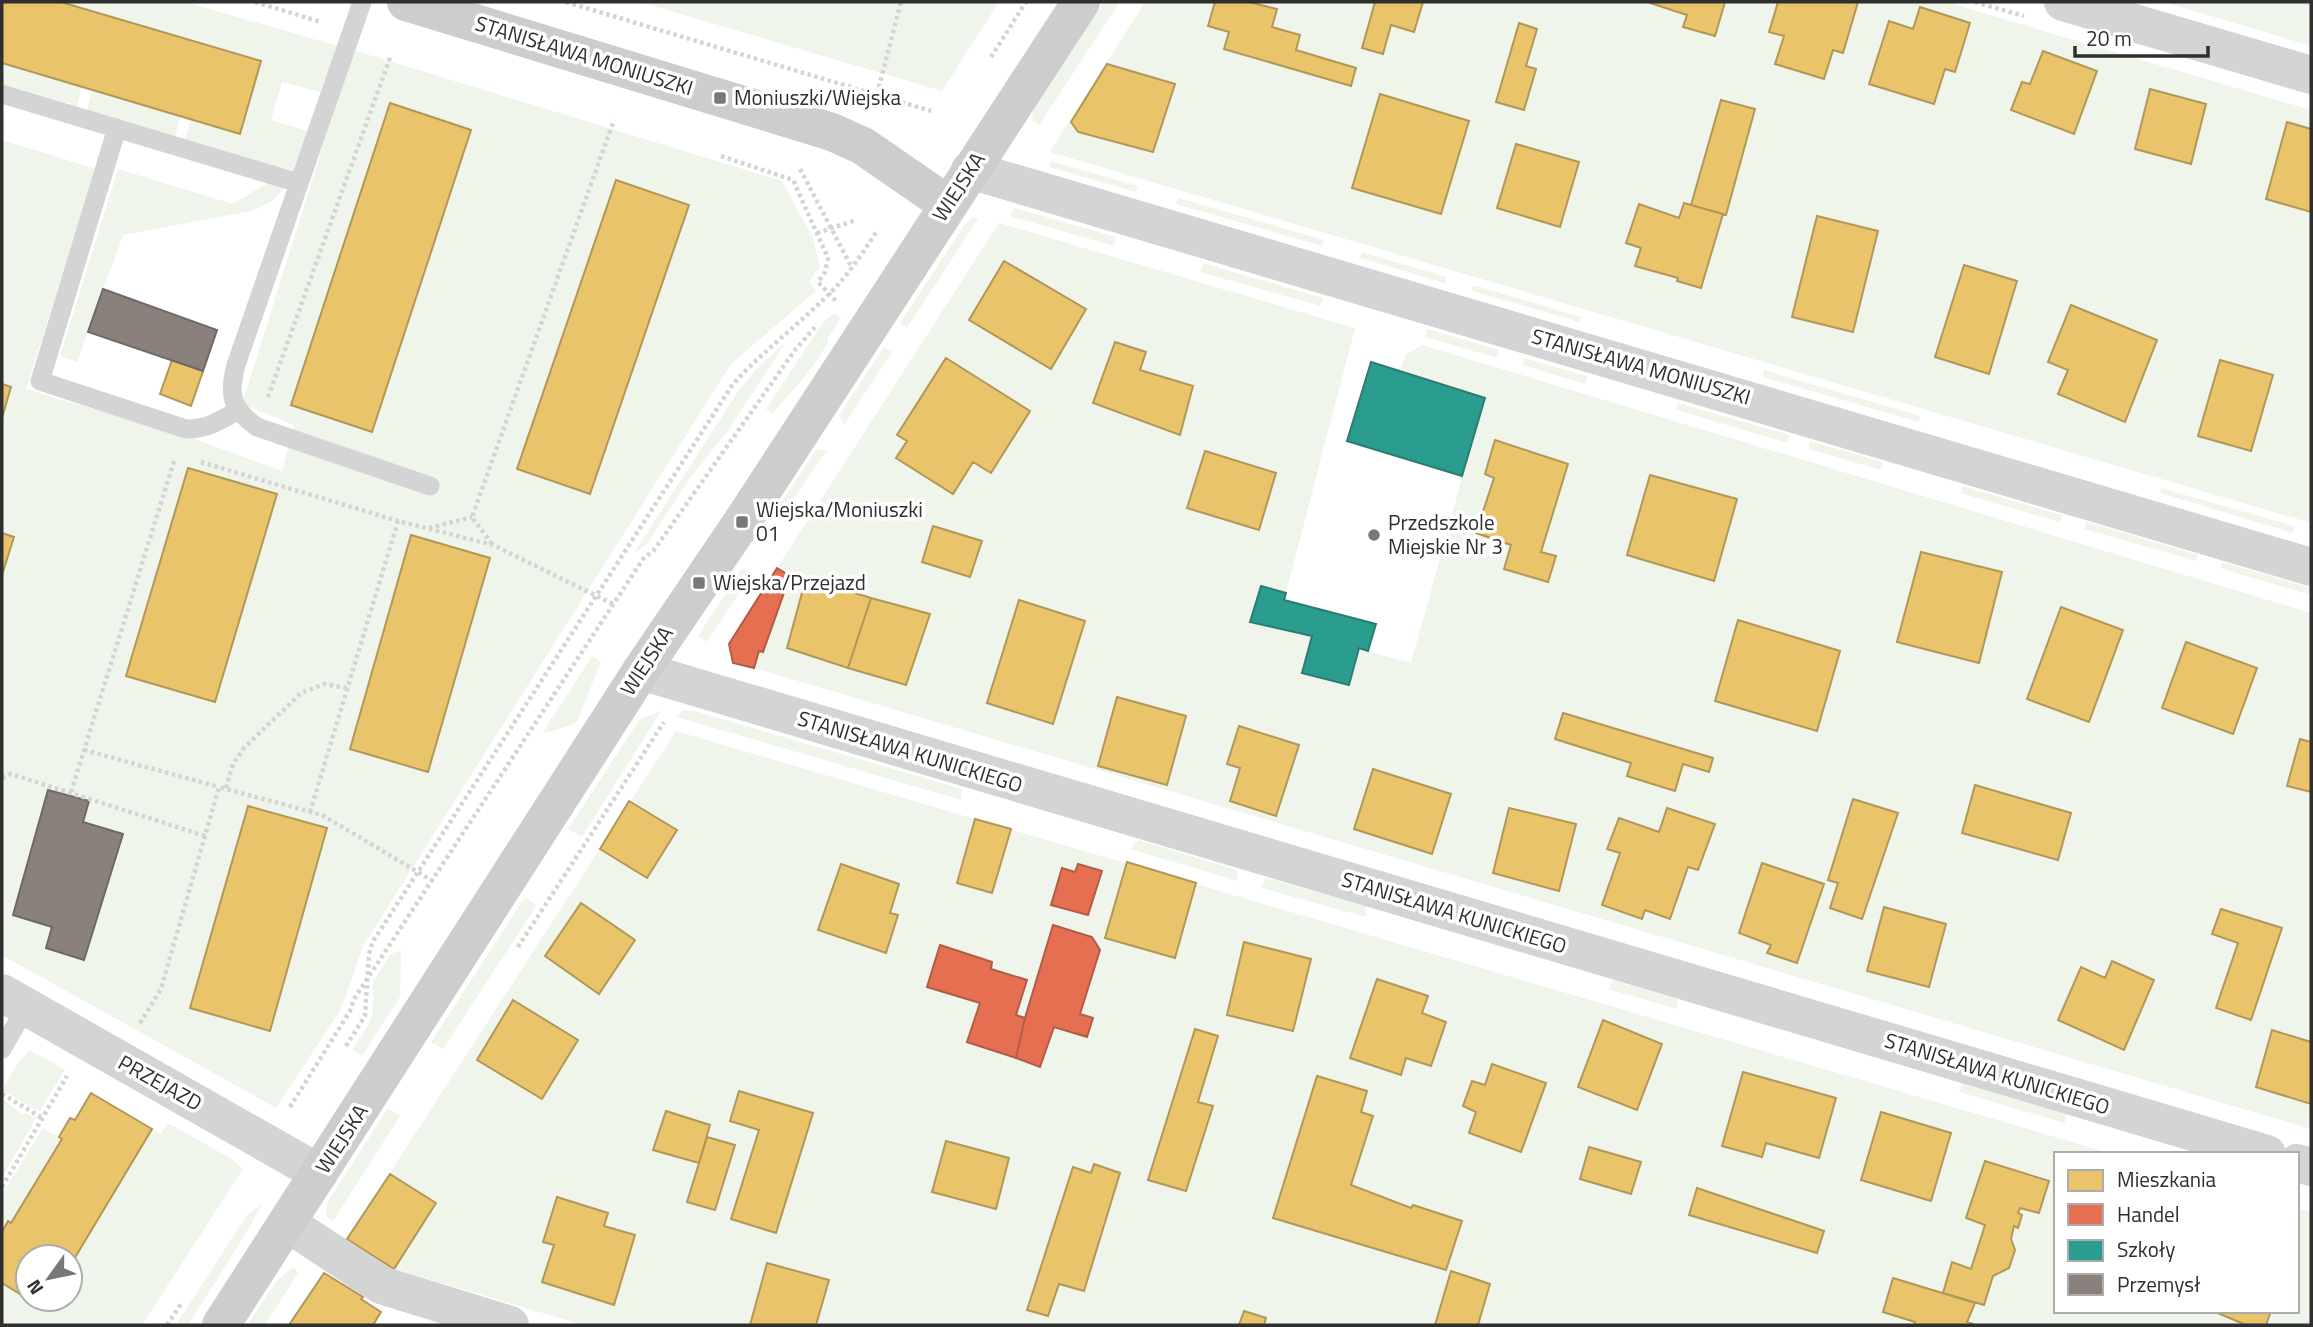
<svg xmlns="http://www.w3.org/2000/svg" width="2313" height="1327" viewBox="0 0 2313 1327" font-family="'Titillium Web',sans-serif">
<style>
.green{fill:#f0f5ec}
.homes{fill:#e9c46a;stroke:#b19758;stroke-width:2}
.shops{fill:#e76f51;stroke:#b05c47;stroke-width:2}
.schools{fill:#2a9d8f;stroke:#2c7c72;stroke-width:2}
.industry{fill:#8a817c;stroke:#6f6865;stroke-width:2}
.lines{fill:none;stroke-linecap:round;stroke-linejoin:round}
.path{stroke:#d4d4d4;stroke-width:4.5;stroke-dasharray:3.5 3.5;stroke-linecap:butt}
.lane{stroke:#d4d4d4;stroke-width:19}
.street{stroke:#d4d4d4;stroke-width:38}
.secondary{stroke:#cdcdcd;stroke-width:38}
.poi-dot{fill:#787878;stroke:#fff;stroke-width:2.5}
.labels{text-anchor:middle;stroke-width:7;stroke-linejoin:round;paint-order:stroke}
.street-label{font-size:21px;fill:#2f2f2f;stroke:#fff}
.poi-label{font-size:21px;fill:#2f2f2f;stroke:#fff;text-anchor:start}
</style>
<rect width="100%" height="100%" fill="#fff"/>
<path class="green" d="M61,2H185L338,46L320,92L282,82L271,120L307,131L293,171L185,139L191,119L260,61Z
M640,2H999L942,91Z
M1104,2H1120L1039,125L1032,120L1033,111Z
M1145,2H1946L2311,110V523L1050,152Z
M2164,2H2311V46Z
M353,50L782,181L812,236L820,266L809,282L816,291L731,364L363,946L341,1009L276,1108L2,955V418L11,387L2,384V140L96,169L26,389L191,438L282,471L294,425L242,404Z
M2,64L82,87L77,106L2,84Z
M92,90L181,116L175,136L87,110Z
M1051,161L1138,186L1136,192L1049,167Z
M118,169L233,204L267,183L284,188L274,200L252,211L123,235L77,362L60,356Z
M1178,198L1324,240L1322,246L1176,204Z
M1015,208L1116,237L1114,246L1010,216Z
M974,217L978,219L907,328L900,323L965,224Z
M999,223L1355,328L1277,627L1411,663L1484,398L1400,371L1405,355L1422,345L2311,613V1129L754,668L759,651L763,652L790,576L777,568Z
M1362,252L1446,277L1445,283L1360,258Z
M1203,263L1323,298L1321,306L1200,272Z
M1473,285L1581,317L1580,322L1472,291Z
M835,313L841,318L827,340L829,342L807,374L773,413L766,409L824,321Z
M1427,329L1499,350L1497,358L1425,337Z
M787,341L726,433L688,481L647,544L634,553L739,390L761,364Z
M884,347L892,352L844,425L839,415Z
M1524,358L1587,376L1585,384L1522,365Z
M1764,370L1920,416L1919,422L1763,377Z
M1678,403L1790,435L1788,443L1676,410Z
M1810,441L1883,462L1881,470L1808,449Z
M817,449L827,450L788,507L781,503Z
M1963,486L2062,515L2060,522L1960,493Z
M2161,488L2294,526L2293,533L2160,493Z
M2087,522L2198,555L2196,561L2084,529Z
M2222,562L2311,588V595L2220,568Z
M742,568L752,574L707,642L698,636Z
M592,656L601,662L577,721L574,724L542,734Z
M682,710L698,712L962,789L961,800L677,717Z
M661,711L582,837L568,829L640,719Z
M676,731L2113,1154H2056V1311H2297V1208L2311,1212V1325H583L394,1269L347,1239Z
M1139,840L1237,870L1238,881L1130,849Z
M1266,878L1366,906V917L1261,888Z
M525,897L537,905L443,1049L431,1042Z
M401,950L400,997L362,1056L352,1050L368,1025L373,1012V982L391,954Z
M1613,980L1677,999L1678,1009L1608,989Z
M30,1050L65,1070L39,1112L2,1090L18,1063Z
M1963,1083L2066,1114L2065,1123L1959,1092Z
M2,1098L23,1115L25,1113L36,1118L2,1178Z
M388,1108L400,1116L333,1221L326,1216L327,1203Z
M168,1123L230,1158L243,1169L142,1325H2V1283L44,1308L50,1299H70V1266L152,1129L161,1134Z
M43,1128L62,1139L11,1223L2,1218V1194Z
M262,1204L248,1230L188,1325H176L247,1215Z
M294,1267L298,1273L265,1325H247L278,1279Z"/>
<path class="homes" d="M2,2H61L261,61L240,134L2,63Z
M1215,2H1249L1277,9L1272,27L1300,35L1296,50L1356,68L1351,86L1224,49L1229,32L1208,26Z
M1375,2H1423L1414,32L1391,25L1383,54L1362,48Z
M1647,2H1725L1715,36L1683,27L1687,15Z
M1778,2H1858L1843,53L1833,50L1824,79L1775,64L1784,36L1769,32Z
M1920,7L1970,23L1955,72L1945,69L1934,104L1869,84L1889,21L1913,29Z
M1519,23L1537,29L1526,66L1536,69L1524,110L1496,102Z
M2043,51L2097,71L2074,134L2011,110L2022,82L2030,84Z
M1107,64L1175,84L1153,152L1078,132L1071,122Z
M2150,89L2206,104L2191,164L2135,149Z
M1380,94L1469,121L1441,214L1352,188Z
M1721,100L1755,109L1726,215L1691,205Z
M390,103L471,130L372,432L291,405Z
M2287,122L2311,129V212L2266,199Z
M1516,144L1579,162L1560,227L1497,208Z
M616,180L689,205L590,494L517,469Z
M1684,203L1723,214L1701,288L1677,281L1678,278L1635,266L1641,248L1626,243L1639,204L1679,218Z
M1817,216L1878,231L1853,332L1792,317Z
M1004,261L1086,309L1051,369L969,320Z
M1964,265L2017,281L1989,374L1935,357Z
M2071,305L2157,340L2125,422L2058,394L2068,370L2048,362Z
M1115,342L1146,352L1140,370L1193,386L1180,435L1093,403Z
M946,358L1030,411L991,473L973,462L953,494L896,458L907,441L897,435Z
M172,360L203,371L191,406L160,394Z
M2220,360L2273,375L2251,451L2198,436Z
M2,384L11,387L2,418Z
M1495,440L1568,464L1541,552L1556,556L1548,582L1504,569L1511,545L1476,533L1494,478L1485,474Z
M1205,451L1276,473L1259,530L1187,508Z
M188,468L277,494L215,702L126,676Z
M1650,475L1737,499L1714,581L1627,555Z
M933,526L982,541L970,577L922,562Z
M2,533L14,537L2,575Z
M411,535L490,558L428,772L350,749Z
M1921,552L2002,572L1979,663L1897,642Z
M806,578L871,598L848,668L787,648Z
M871,598L930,614L906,685L848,668Z
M1019,600L1085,621L1053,724L987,703Z
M2061,607L2123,630L2089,722L2027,699Z
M1738,620L1840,651L1817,731L1715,701Z
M2186,642L2257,668L2233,734L2162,708Z
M1117,697L1186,716L1167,785L1098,766Z
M1563,713L1713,758L1709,772L1683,764L1675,791L1627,776L1631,763L1555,739Z
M1239,726L1299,745L1276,816L1230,801L1240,768L1227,764Z
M2300,739L2311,742V792L2287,786Z
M1373,769L1451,794L1432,854L1354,829Z
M1975,785L2071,813L2058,860L1962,833Z
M1853,799L1898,813L1862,919L1830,908L1838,883L1828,880Z
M629,801L677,830L647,878L600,849Z
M248,806L327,828L270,1031L190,1008Z
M1509,808L1576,824L1559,891L1493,873Z
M1667,808L1715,824L1698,870L1688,867L1670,919L1645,910L1642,919L1602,905L1620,853L1607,849L1619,818L1659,832Z
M975,819L1011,829L992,893L957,883Z
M1127,862L1196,883L1175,958L1105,938Z
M1762,863L1824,884L1797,963L1767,953L1771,945L1739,933Z
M841,864L899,884L890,913L898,915L886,953L818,930Z
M581,903L635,940L599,994L545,956Z
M1884,907L1946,924L1929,987L1867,971Z
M2221,909L2282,928L2251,1020L2216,1008L2238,943L2212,934Z
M1244,942L1311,959L1293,1031L1227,1015Z
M2112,961L2154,980L2124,1050L2058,1020L2081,967L2105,978Z
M1377,979L1428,996L1422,1013L1446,1022L1431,1066L1406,1058L1401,1075L1350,1058Z
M513,1000L578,1040L542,1099L477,1060Z
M1603,1020L1662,1044L1637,1110L1578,1087Z
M1195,1029L1218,1036L1198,1102L1213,1106L1186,1191L1148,1180Z
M2272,1030L2311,1042V1104L2256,1087Z
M1492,1064L1546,1083L1521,1152L1469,1133L1476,1112L1463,1106L1472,1081L1485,1085Z
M1743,1072L1836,1098L1819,1158L1766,1143L1762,1157L1722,1146Z
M1317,1076L1367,1091L1361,1112L1373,1116L1351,1185L1411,1208L1413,1205L1462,1221L1446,1270L1273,1218Z
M739,1091L813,1113L776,1233L731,1219L759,1130L730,1121Z
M91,1093L152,1129L70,1266V1257H28V1299L2,1283V1232L8,1221L11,1223L62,1139L59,1137L70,1118L75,1120Z
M666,1111L710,1125L699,1163L653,1150Z
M1881,1112L1951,1133L1931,1201L1861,1180Z
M707,1137L735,1145L715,1210L687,1202Z
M946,1141L1009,1158L996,1209L932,1192Z
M1589,1147L1641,1162L1631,1194L1580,1179Z
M1985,1161L2049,1181L2039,1213L2020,1208L2018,1213L2022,1215L2018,1228L2014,1226L2011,1239L2015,1250L2009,1268L1993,1276L1984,1305L1943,1293L1952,1262L1971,1269L1985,1225L1966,1218Z
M1094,1164L1120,1173L1084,1291L1059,1284L1048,1316L1027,1310L1073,1167L1091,1173Z
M390,1174L436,1203L394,1269L347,1239Z
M1697,1188L1824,1231L1817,1253L1689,1215Z
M557,1197L608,1213L604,1226L635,1235L614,1305L542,1282L554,1245L543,1242Z
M767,1263L829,1280L816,1325H750Z
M1451,1271L1490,1284L1478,1325H1435Z
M324,1273L363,1297L361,1299L381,1312L373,1325H289Z
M1893,1278L1975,1303L1967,1322L1976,1325H1914L1915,1322L1883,1312Z
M1244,1311L1266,1318L1264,1325H1239Z
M2213,1311H2271L2266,1325H2246Z"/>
<path class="shops" d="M777,568L790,576L763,652L759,651L754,668L733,663L729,644Z
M1078,864L1102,871L1088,915L1051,905L1062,868L1075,872Z
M1053,925L1092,937L1100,950L1080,1014L1093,1018L1087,1037L1054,1027L1040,1067L1016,1058L1025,1018Z
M940,945L992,962L991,969L1027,980L1016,1015L1025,1018L1016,1058L967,1042L980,1003L927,987Z"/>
<path class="schools" d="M1371,362L1485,398L1462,476L1347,441Z
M1261,586L1286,593L1284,600L1376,624L1368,651L1359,648L1349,685L1302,673L1312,636L1250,622Z"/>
<path class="industry" d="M103,289L217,330L203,371L88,332Z
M48,790L89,801L83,822L123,834L84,960L46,948L52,927L13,915Z"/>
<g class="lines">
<path class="path" d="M255,2L321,22
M566,2L931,111
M1975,2L2024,16
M991,57L1026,2
M877,94L901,2
M721,156L793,180L828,258L825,272L818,282L836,301
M800,169L852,268
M817,233L856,220
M268,397L391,55
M201,462L398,521
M429,528L472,517
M492,544L472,517L614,120
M84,750L219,787
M2,778L11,774L205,836
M226,788L233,764L244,748L301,693L324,684L347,688
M71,792L175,458
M310,812L398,521L493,545L613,604
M518,947L664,722
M140,1023L161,989L219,787L322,815L433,881
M346,1046L365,1016L369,954L372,943L733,384C762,352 797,326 828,295C847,277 862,254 877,231
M2,1094L44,1119
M290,1107L350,1011L354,999L643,559L654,550L795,350L816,326
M2,1187L67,1076
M167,1325L181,1304"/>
<path class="lane" d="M362,2L236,365C228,395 231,408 257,427L430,486
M2,94L299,183
M117,128L40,381L186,429C207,429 220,421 238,410
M2,1049L26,1007"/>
<path class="street" d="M2063,2L2311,75
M970,170L2311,567
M641,671L2267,1154
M2,993L319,1173
M2297,1163L2311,1167
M287,1223L381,1285L510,1325"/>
<path class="secondary" d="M406,2L832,132L863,146L947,204
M221,1325L641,671L742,522L1081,2"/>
</g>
<g class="poi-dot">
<rect x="713" y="91" width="14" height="14" rx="3.5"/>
<rect x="735" y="515" width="14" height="14" rx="3.5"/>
<circle cx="1374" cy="535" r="7"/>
<rect x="692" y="576" width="14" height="14" rx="3.5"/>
</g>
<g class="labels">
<g class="street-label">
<text transform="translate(584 56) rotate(17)" y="7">STANISŁAWA MONIUSZKI</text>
<text transform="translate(959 187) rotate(-57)" y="7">WIEJSKA</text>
<text transform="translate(1641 367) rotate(16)" y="7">STANISŁAWA MONIUSZKI</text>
<text transform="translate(647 661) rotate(-57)" y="7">WIEJSKA</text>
<text transform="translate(910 752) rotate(17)" y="7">STANISŁAWA KUNICKIEGO</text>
<text transform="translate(1454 913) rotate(17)" y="7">STANISŁAWA KUNICKIEGO</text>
<text transform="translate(1997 1074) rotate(17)" y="7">STANISŁAWA KUNICKIEGO</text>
<text transform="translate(160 1083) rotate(29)" y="7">PRZEJAZD</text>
<text transform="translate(342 1139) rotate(-57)" y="7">WIEJSKA</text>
</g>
<g class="poi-label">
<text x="734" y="105">Moniuszki/Wiejska</text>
<text x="756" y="517">Wiejska/Moniuszki<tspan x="756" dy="24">01</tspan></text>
<text x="1388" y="530">Przedszkole<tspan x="1388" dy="24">Miejskie Nr 3</tspan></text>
<text x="713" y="590">Wiejska/Przejazd</text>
</g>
</g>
<rect width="2313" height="1327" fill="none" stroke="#2f2f2f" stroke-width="7"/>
<rect x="2054" y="1152" width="245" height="161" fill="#ffffff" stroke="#acacac" stroke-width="2"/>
<rect x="2068" y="1170" width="35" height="21" fill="#e9c46a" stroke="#acacac" stroke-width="2"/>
<text x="2117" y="1187" font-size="21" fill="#2f2f2f">Mieszkania</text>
<rect x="2068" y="1204" width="35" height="21" fill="#e76f51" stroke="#acacac" stroke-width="2"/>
<text x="2117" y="1222" font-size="21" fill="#2f2f2f">Handel</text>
<rect x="2068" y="1240" width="35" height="21" fill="#2a9d8f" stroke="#acacac" stroke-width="2"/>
<text x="2117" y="1257" font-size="21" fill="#2f2f2f">Szkoły</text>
<rect x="2068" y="1274" width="35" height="21" fill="#8a817c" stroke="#acacac" stroke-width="2"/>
<text x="2117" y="1292" font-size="21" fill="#2f2f2f">Przemysł</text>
<g transform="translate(49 1278) rotate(237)"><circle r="33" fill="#ffffff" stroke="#acacac" stroke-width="2"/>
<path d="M0-5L12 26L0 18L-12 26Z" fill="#787878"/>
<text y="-10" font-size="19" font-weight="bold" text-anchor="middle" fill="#2f2f2f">N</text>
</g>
<path d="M2075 46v10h133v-10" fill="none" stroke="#2f2f2f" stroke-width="3.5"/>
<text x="2086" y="46" font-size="21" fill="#2f2f2f" stroke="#ffffff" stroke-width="5" paint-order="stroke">20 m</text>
</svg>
